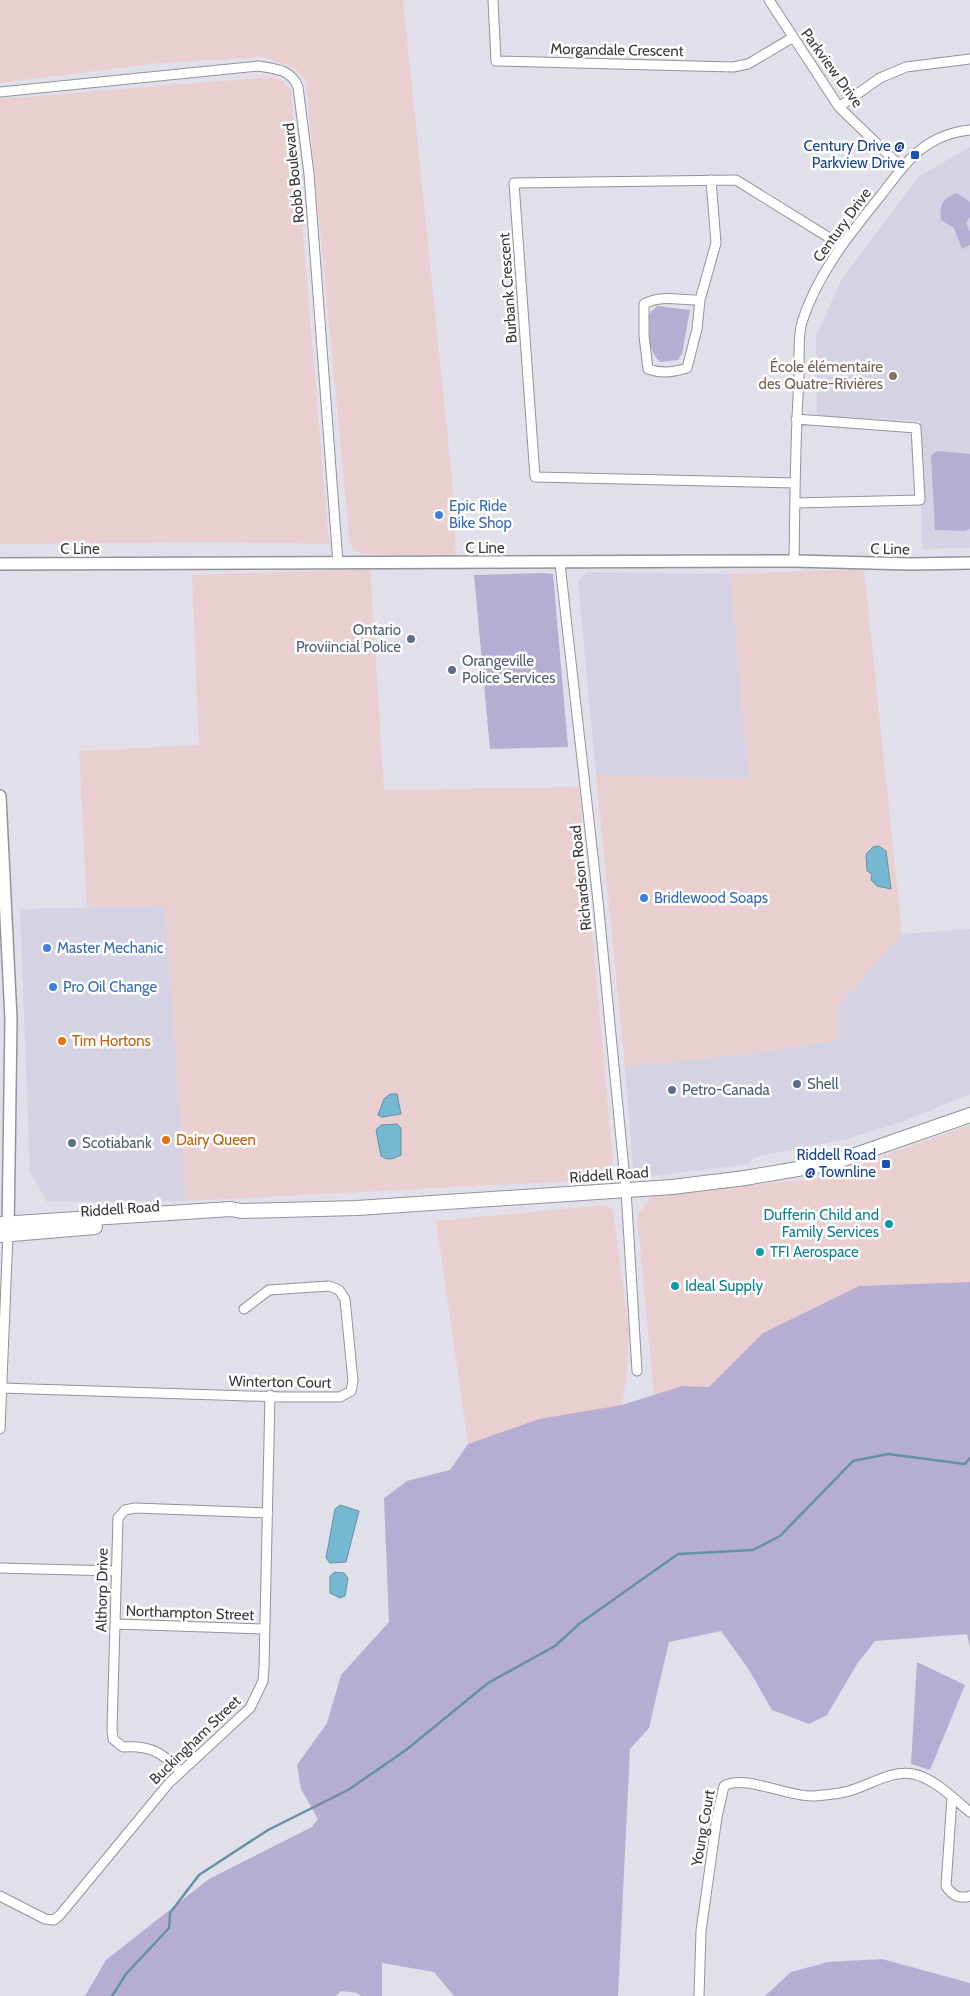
<svg xmlns="http://www.w3.org/2000/svg" width="970" height="1996" viewBox="0 0 970 1996" font-family="Cabin,sans-serif">
<style>
.built{fill:#d5d2e3}
.industrial{fill:#eacfd1}
.green{fill:#b5aed2}
.water{fill:#75b8d2;stroke:#6392a5}
.lines{fill:none;stroke-linecap:round;stroke-linejoin:round}
.stream{stroke:#6392a5;stroke-width:2.5}
.minor-casing{stroke:#94929c;stroke-width:11}
.tertiary-casing{stroke:#94929c;stroke-width:14}
.primary-casing{stroke:#94929c;stroke-width:16}
.minor{stroke:#fff;stroke-width:9}
.tertiary{stroke:#fff;stroke-width:11}
.primary{stroke:#fff;stroke-width:14}
.transit-dot{fill:#1a4fb4;stroke:#fff;stroke-width:2}
.education-dot{fill:#8d6e63;stroke:#fff;stroke-width:2}
.shop-dot{fill:#3f7fe0;stroke:#fff;stroke-width:2}
.service-dot{fill:#5c6f8a;stroke:#fff;stroke-width:2}
.food-dot{fill:#e8710a;stroke:#fff;stroke-width:2}
.culture-dot{fill:#0f9aa8;stroke:#fff;stroke-width:2}
.labels{text-anchor:middle;stroke-width:5;stroke-linejoin:round;paint-order:stroke}
.street-label{font-size:15px;fill:#39383c;stroke:#fff}
.transit-label{font-size:15px;fill:#164399;stroke:#fff;text-anchor:end}
.education-label{font-size:15px;fill:#785e54;stroke:#fff;text-anchor:end}
.shop-label{font-size:15px;fill:#366cbe;stroke:#fff;text-anchor:start}
.service-label{font-size:15px;fill:#4e5e75;stroke:#fff;text-anchor:start}
.food-label{font-size:15px;fill:#c56008;stroke:#fff;text-anchor:start}
.culture-label{font-size:15px;fill:#0d838f;stroke:#fff;text-anchor:start}
</style>
<rect width="100%" height="100%" fill="#e1dfe9"/>
<path class="built" d="M970,147V548L922,549L920,421L817,416L816,337L841,280L919,176Z
M587,572L730,574L749,779L596,775L578,581Z
M165,906L186,1201L47,1202L30,1172L20,909Z
M970,929V1094L902,1122L847,1139L755,1157L748,1164L653,1176L633,1168L625,1066L748,1054L837,1040L838,1006L902,934Z"/>
<path class="industrial" d="M0,0H403L452,479L456,556L363,554L354,550L350,544L306,82L296,69L264,57L160,63L0,83Z
M272,77L283,81L291,91L329,544L220,542L0,544V99Z
M370,569L384,790L579,787L613,1161L606,1173L594,1180L186,1201L165,906L87,907L79,751L199,745L192,575Z
M864,569L902,934L838,1006V1040L748,1054L625,1066L596,775L749,779L730,574Z
M970,1125V1282L859,1286L763,1333L709,1387H679L654,1395L637,1215L654,1194L818,1179Z
M604,1205L613,1210L629,1333L627,1374L622,1405L468,1444L436,1221Z"/>
<path class="green" d="M957,193L970,202V217L966,223L970,232V245L962,249L954,228L941,220C939,204 943,198 957,193Z
M657,306L690,310L682,354L678,360L661,362C646,351 650,330 649,314Z
M937,451L970,454V529L965,531L935,530L931,456Z
M544,573L553,574L568,747L490,749L474,575Z
M970,1282V1648L967,1634L875,1641L857,1664L827,1715L809,1724L772,1710L749,1670L721,1631L669,1642L649,1728L630,1749L618,1996H454L434,1972L382,1963V1996H361L357,1993L341,1991L336,1996H85L106,1960L209,1879L312,1827L318,1819L301,1789L297,1765L327,1723L341,1675L389,1622L384,1498L407,1481L450,1470L468,1444L539,1419L622,1405L682,1386L709,1387L763,1333L859,1286Z
M917,1662L965,1685L930,1770L911,1764Z
M882,1959L970,1983V1996H765L791,1972L828,1962Z"/>
<path class="water" d="M879,846L886,851L891,889L877,886L871,880L872,874L867,871L866,854L873,847Z
M390,1094H397L401,1114L382,1117L378,1115L384,1099Z
M397,1124L401,1128V1155C393,1159 388,1161 381,1156L376,1130L381,1125Z
M340,1505L359,1511L346,1562L330,1563L326,1558L335,1509Z
M335,1572L344,1573L348,1578L345,1596L340,1598L330,1593V1576Z"/>
<g class="lines">
<path class="stream" d="M112,1996L126,1974L169,1928L170,1913L199,1875L268,1830L348,1790L406,1750L488,1683L555,1646L579,1624L678,1554L753,1550L780,1536L853,1461L888,1454L965,1464L970,1458"/>
<g class="minor-casing">
<path id="minor" d="M493,0L496,61L733,67L748,64L792,38
M769,0L839,107L902,168
M0,92L258,66C275,69 291,69 298,87L309,174L338,563
M839,107L880,78L906,67L970,59
M700,300C681,301 661,294 644,304V336L648,369C662,374 674,372 687,368L697,329L700,300L716,243L711,180
M795,483L535,477L514,183L736,180L841,245
M795,503L920,500L916,428L796,419
M794,561C795,500 795,440 799,379C800,361 797,339 802,322C818,272 850,234 882,194C908,160 925,135 970,130
M560,564L598,901L626,1190L637,1371
M1,1388L283,1397H340L351,1391L353,1381L345,1299L339,1290L329,1286L269,1290L244,1309
M0,1429L8,1234
M0,1568L115,1571
M116,1624L264,1629
M180,1771C162,1752 149,1745 123,1747L113,1739L112,1730L118,1518L125,1510L135,1508L268,1513
M952,1798L946,1886C953,1896 958,1899 970,1896
M0,1896L45,1919L54,1920L60,1915L169,1783L250,1708L263,1681L264,1667L270,1395
M699,1996L701,1931L717,1817L724,1786C744,1774 788,1797 813,1796C827,1795 842,1794 855,1789C873,1783 893,1770 913,1774C934,1778 954,1799 970,1812"/>
</g>
<g class="tertiary-casing">
<path id="tertiary" d="M0,564L794,561L912,564L970,563
M0,796L11,1019L8,1232"/>
</g>
<g class="primary-casing">
<path id="primary" d="M0,1224L231,1209L241,1211L357,1208L672,1187L745,1178L832,1163L970,1115
M0,1235L95,1227"/>
</g>
<use href="#minor" class="minor"/>
<use href="#tertiary" class="tertiary"/>
<use href="#primary" class="primary"/>
</g>
<g class="transit-dot">
<rect x="910" y="150" width="10" height="10" rx="2.5"/>
<rect x="881" y="1159" width="10" height="10" rx="2.5"/>
</g>
<circle class="education-dot" cx="893" cy="376" r="5"/>
<g class="shop-dot">
<circle cx="439" cy="515" r="5"/>
<circle cx="644" cy="898" r="5"/>
<circle cx="47" cy="948" r="5"/>
<circle cx="53" cy="987" r="5"/>
</g>
<g class="service-dot">
<circle cx="411" cy="639" r="5"/>
<circle cx="452" cy="670" r="5"/>
<circle cx="797" cy="1084" r="5"/>
<circle cx="672" cy="1090" r="5"/>
<circle cx="72" cy="1143" r="5"/>
</g>
<g class="food-dot">
<circle cx="62" cy="1041" r="5"/>
<circle cx="166" cy="1140" r="5"/>
</g>
<g class="culture-dot">
<circle cx="889" cy="1224" r="5"/>
<circle cx="760" cy="1252" r="5"/>
<circle cx="675" cy="1286" r="5"/>
</g>
<g class="labels">
<g class="street-label">
<text transform="translate(617 50) rotate(1)" y="5">Morgandale Crescent</text>
<text transform="translate(832 68) rotate(54)" y="5">Parkview Drive</text>
<text transform="translate(294 173) rotate(-96)" y="5">Robb Boulevard</text>
<text transform="translate(842 225) rotate(-54)" y="5">Century Drive</text>
<text transform="translate(508 288) rotate(-94)" y="5">Burbank Crescent</text>
<text x="485" y="553">C Line</text>
<text x="80" y="554">C Line</text>
<text transform="translate(890 549) rotate(1)" y="5">C Line</text>
<text transform="translate(581 878) rotate(-96)" y="5">Richardson Road</text>
<text transform="translate(609 1175) rotate(-4)" y="5">Riddell Road</text>
<text transform="translate(120 1209) rotate(-4)" y="5">Riddell Road</text>
<text transform="translate(280 1382) rotate(1)" y="5">Winterton Court</text>
<text transform="translate(102 1590) rotate(-89)" y="5">Althorp Drive</text>
<text transform="translate(190 1613) rotate(2)" y="5">Northampton Street</text>
<text transform="translate(195 1740) rotate(-44)" y="5">Buckingham Street</text>
<text transform="translate(703 1828) rotate(-80)" y="5">Young Court</text>
</g>
<g class="transit-label">
<text x="905" y="151">Century Drive @<tspan x="905" dy="17">Parkview Drive</tspan></text>
<text x="876" y="1160">Riddell Road<tspan x="876" dy="17">@ Townline</tspan></text>
</g>
<g class="education-label">
<text x="883" y="372">École élémentaire<tspan x="883" dy="17">des Quatre-Rivières</tspan></text>
</g>
<g class="shop-label">
<text x="449" y="511">Epic Ride<tspan x="449" dy="17">Bike Shop</tspan></text>
<text x="654" y="903">Bridlewood Soaps</text>
<text x="57" y="953">Master Mechanic</text>
<text x="63" y="992">Pro Oil Change</text>
</g>
<g class="service-label">
<text x="401" y="635" text-anchor="end">Ontario<tspan x="401" dy="17">Proviincial Police</tspan></text>
<text x="462" y="666">Orangeville<tspan x="462" dy="17">Police Services</tspan></text>
<text x="807" y="1089">Shell</text>
<text x="682" y="1095">Petro-Canada</text>
<text x="82" y="1148">Scotiabank</text>
</g>
<g class="food-label">
<text x="72" y="1046">Tim Hortons</text>
<text x="176" y="1145">Dairy Queen</text>
</g>
<g class="culture-label">
<text x="879" y="1220" text-anchor="end">Dufferin Child and<tspan x="879" dy="17">Family Services</tspan></text>
<text x="770" y="1257">TFI Aerospace</text>
<text x="685" y="1291">Ideal Supply</text>
</g>
</g>
</svg>
